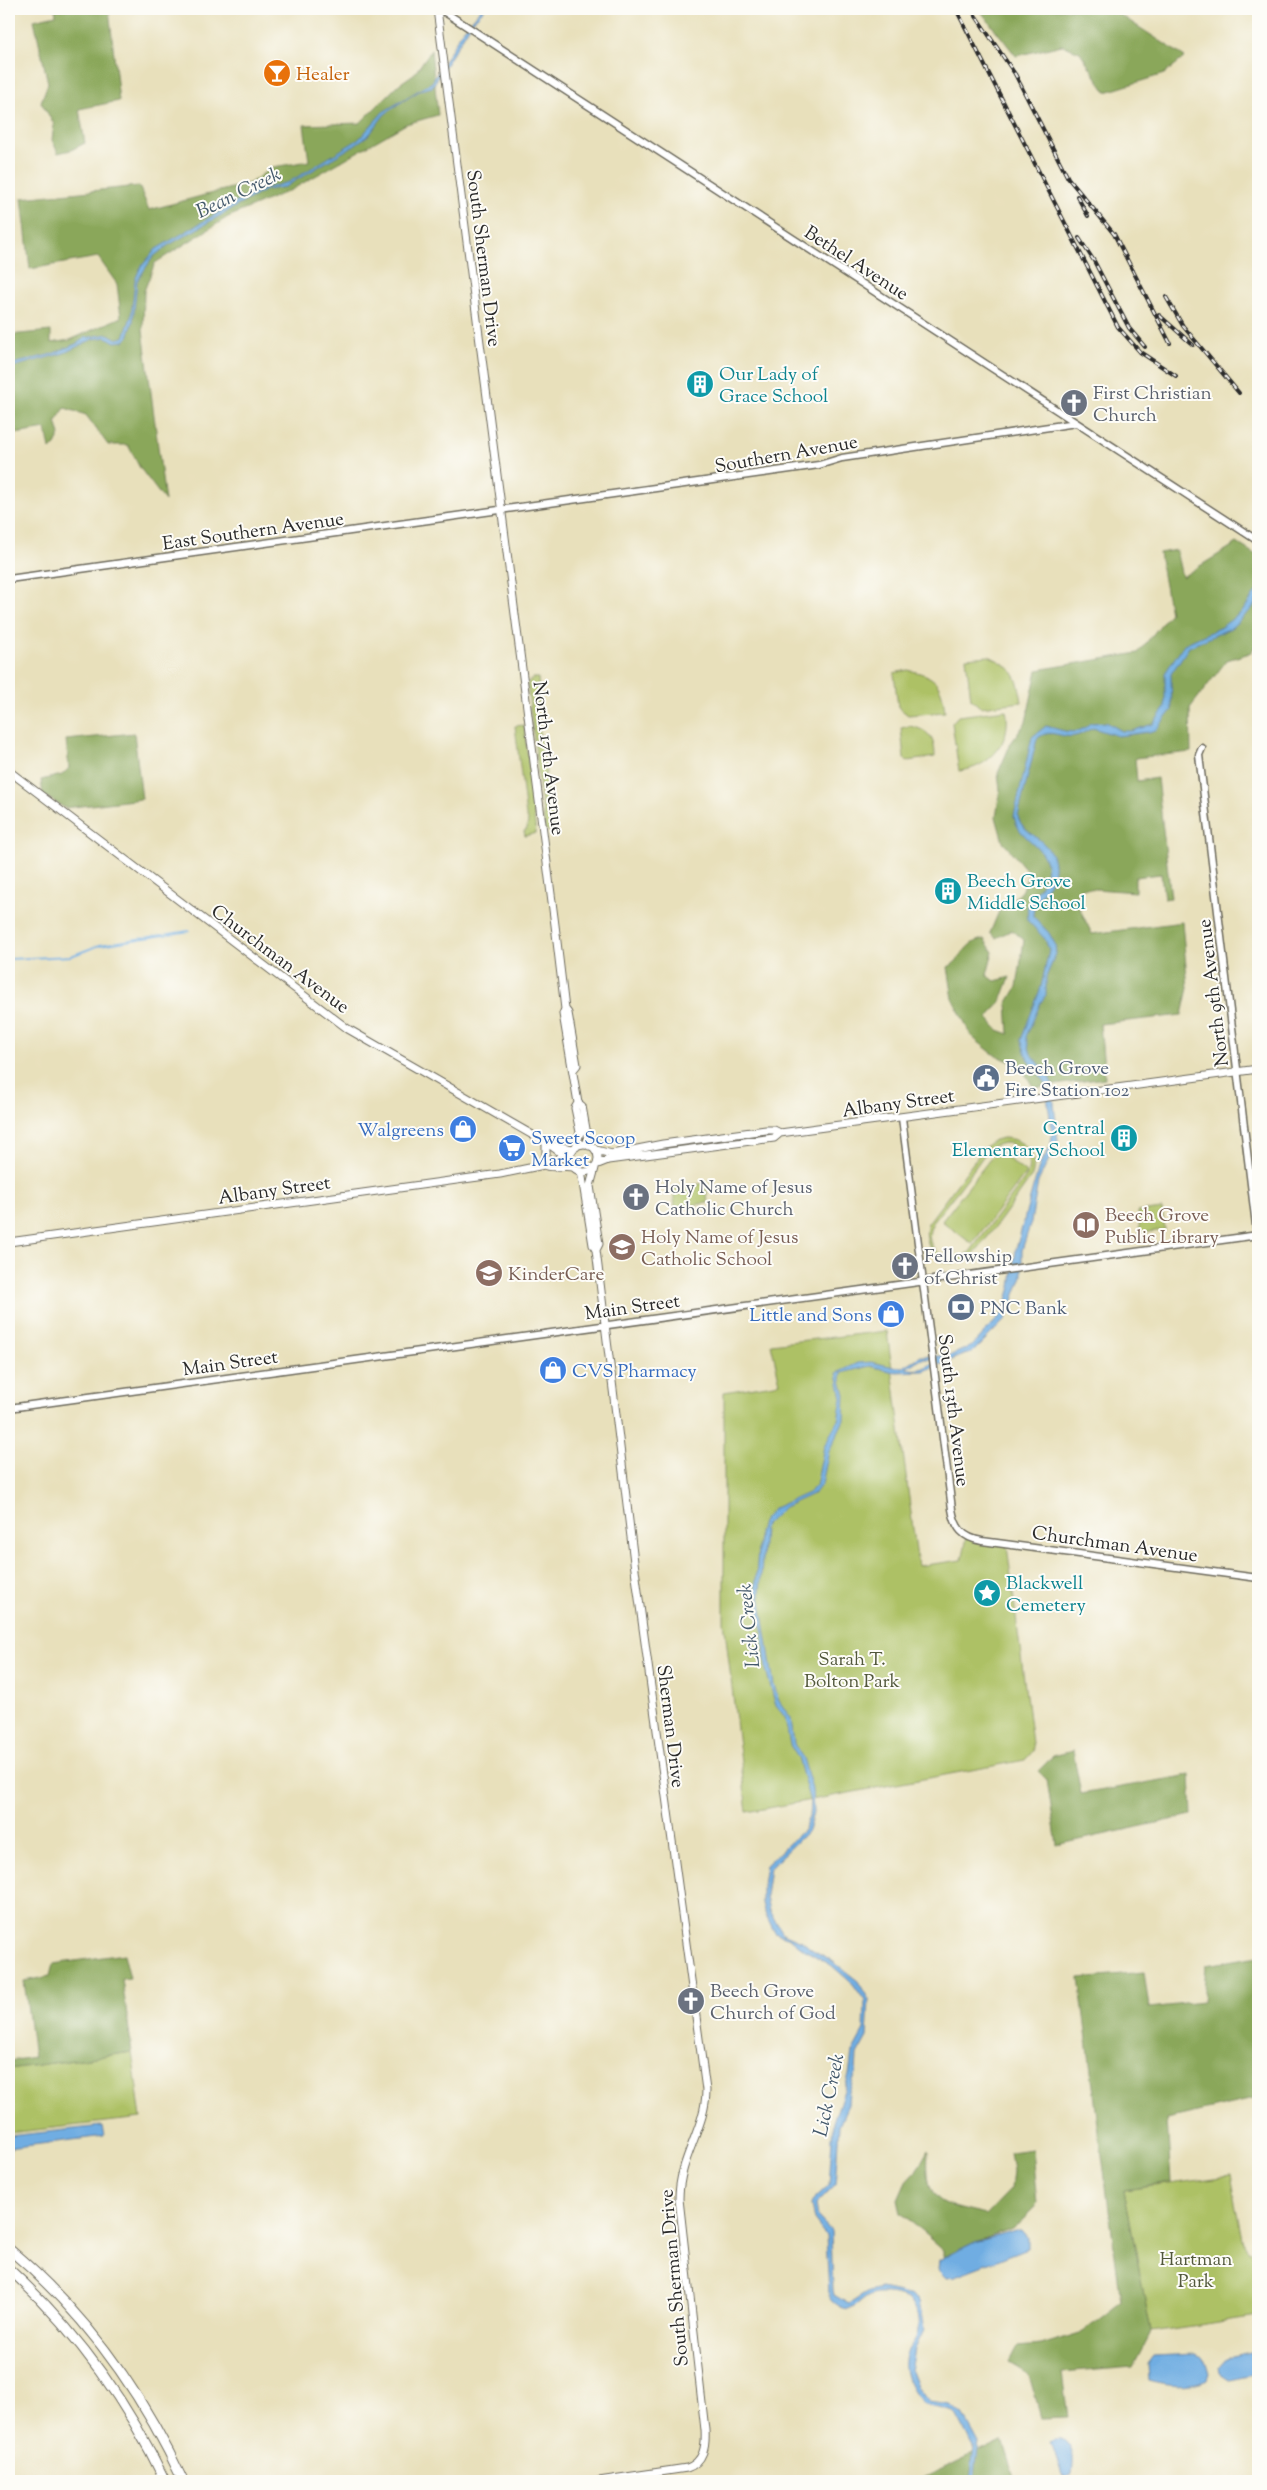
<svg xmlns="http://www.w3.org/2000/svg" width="1267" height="2490" viewBox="0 0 1267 2490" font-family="'Sorts Mill Goudy',serif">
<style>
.green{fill:#adc165;stroke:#6c7648;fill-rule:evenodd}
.forest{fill:#8aa75a;stroke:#5a6942}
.water{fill:#70ade2;stroke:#4e6c86;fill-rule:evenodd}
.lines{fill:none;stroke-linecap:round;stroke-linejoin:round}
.stream{stroke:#70ade2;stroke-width:2}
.tertiary-casing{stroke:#6d6a5d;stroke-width:9}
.secondary-casing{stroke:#6d6a5d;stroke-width:9}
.motorway-casing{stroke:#6d6a5d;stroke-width:11}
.tertiary{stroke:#fff;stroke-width:6}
.secondary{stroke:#fff;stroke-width:7}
.motorway{stroke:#fff;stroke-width:9}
.rail-casing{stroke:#2b2b2b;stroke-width:4}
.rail{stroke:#fdfcf7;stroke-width:2;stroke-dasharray:5.5;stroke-linecap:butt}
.labels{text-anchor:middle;stroke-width:4;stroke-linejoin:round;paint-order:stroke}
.food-label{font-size:19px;fill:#c56008;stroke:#fdfcf7;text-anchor:start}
.street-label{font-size:19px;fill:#2b2b2b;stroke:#fdfcf7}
.culture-label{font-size:19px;fill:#0d838f;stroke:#fdfcf7;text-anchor:start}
.worship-label{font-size:19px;fill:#5b616d;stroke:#fdfcf7;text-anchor:start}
.service-label{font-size:19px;fill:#4e5e75;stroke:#fdfcf7;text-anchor:start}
.shop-label{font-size:19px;fill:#366cbe;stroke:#fdfcf7;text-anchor:end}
.education-label{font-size:19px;fill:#785e54;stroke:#fdfcf7;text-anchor:start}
.park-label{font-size:19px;fill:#52583c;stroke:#fdfcf7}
.water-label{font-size:20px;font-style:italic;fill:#43586b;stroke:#fdfcf7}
</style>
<rect width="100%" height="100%" fill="#fdfcf7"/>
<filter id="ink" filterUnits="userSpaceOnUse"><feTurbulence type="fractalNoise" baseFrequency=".02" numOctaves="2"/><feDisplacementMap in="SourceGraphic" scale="10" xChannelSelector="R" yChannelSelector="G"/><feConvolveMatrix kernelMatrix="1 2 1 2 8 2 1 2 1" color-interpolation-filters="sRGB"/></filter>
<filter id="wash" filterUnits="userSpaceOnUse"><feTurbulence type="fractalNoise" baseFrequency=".0096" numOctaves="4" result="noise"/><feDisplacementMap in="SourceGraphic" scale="20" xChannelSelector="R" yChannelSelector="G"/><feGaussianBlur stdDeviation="1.12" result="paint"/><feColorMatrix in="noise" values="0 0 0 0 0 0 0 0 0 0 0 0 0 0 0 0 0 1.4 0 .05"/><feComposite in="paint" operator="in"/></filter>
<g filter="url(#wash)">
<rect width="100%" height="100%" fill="#e8e0bb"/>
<path class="green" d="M989,656C1013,667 1018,675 1022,702L980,707L971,699L966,658Z
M908,670C936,676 942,683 945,712L908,715L898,707L894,673Z
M533,678H538L540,702L535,705C538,729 543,749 546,774L544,775L552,808L554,832L545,830L527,683Z
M1006,710C1013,741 990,768 959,771L952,723L958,716Z
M524,725L536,833L525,836L524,831L527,829L528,820L526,816L515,726Z
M910,726C929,730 935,738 935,757L908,761L904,759L901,728Z
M1002,1138C1024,1138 1039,1154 1032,1176C1020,1192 980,1252 967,1259C943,1273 920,1247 928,1223L984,1148L992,1141ZM1004,1143C1022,1143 1034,1160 1026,1177L969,1253C950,1266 922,1250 931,1227C934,1219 942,1211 947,1204C961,1187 974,1169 987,1151L993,1146Z
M997,1150L1026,1173L972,1244L942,1221Z
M706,1183L708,1203L675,1207L673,1188Z
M1162,1209L1165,1230L1140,1233L1138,1212Z
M887,1331L918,1566L962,1560L967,1537L1007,1545L1033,1751L1025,1760L747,1812L724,1621V1392L780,1383L771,1344Z
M132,2052L141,2118L9,2133V2069Z
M1230,2176L1242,2239L1249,2252L1258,2251V2316L1151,2332L1124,2190Z"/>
<path class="forest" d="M55,9H109L119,101L79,109L85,143L71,150L58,153L52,140L54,124L41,102L48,83L34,20L56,15Z
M979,9H1111L1185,57L1164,74L1106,92L1080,52L1062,45L1016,56Z
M431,50L438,115L406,124L291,190L228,217L155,263L144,291L143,330L165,501L140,468L128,445H108L86,415L65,408L56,421L60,435L55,445L50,449L46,429L9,435V335L51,331V343L70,340L121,317L117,284L98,257L30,269L22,198L139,186L149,210L250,183L273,167L309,161L304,125L360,123L398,85L415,73Z
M1237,543L1258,556V643L1250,653L1227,660L1190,708L1191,752L1135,758L1137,781L1157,778L1171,898L1164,899L1161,874L1135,877V892L1082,888L1075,899L1092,934L1182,922L1188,988L1182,1015L1100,1024L1105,1078L1034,1088L1021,1067L992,1053L972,1037L953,999L948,967C965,958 962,943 984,939L993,952L987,975L995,981L1010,977L1001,1001L988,1018L998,1030L1009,1034L1007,1004L1017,987L1024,940L1012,930L996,938L990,933L1002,904L1020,894L1029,873L1003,842L996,817L1000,790L998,773L1011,743L1026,722L1037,670L1138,653L1170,613L1159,553L1176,550L1182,577Z
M134,733L142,799L65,808L43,795L41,780L62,775L69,768L66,740Z
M1073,1751L1081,1794L1190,1775L1192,1815L1057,1845L1047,1780L1038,1771L1053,1756Z
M124,1954L130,1978L122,1979L132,2052L9,2069V2061L34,2057L24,1981L50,1976L53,1964Z
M1258,1956V2098L1167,2119L1171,2183L1124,2190L1151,2332L1133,2367L1062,2373L1068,2417L1041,2418L1029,2375L1009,2363L1017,2347L1041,2345L1083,2332L1121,2302L1079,1978L1144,1972L1149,2008L1203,2002L1206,1965Z
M1032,2149L1037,2205L1012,2229L975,2242L944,2257V2250L901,2213L898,2200L905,2184L916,2172L928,2150C925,2204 939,2204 986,2215L1011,2189L1013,2171L1010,2152Z
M1002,2440L1015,2481H917Z"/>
<path class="water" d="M481,9H485L473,21L432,87L421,90L397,105L384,115L370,134L353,146L285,187L266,190L251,198L167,246L153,257L137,281L133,322L128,337L124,341L115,342L106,337L93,339L64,353L9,368V365L52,354L78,343L84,338L108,334L117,339L124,337L131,317L135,280L140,268L156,249L240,200L263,189L289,182L359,139L383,112L432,82L462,31Z
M1258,589V600L1251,610L1231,628L1189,647L1171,674L1172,710L1156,730L1149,732L1118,736L1093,728C1087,730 1082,735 1075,736C1061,739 1050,727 1037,739L1018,816C1021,834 1052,839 1054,864C1056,888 1033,893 1033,916L1049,933L1055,944L1056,954L1046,977V995L1041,1002L1026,1037L1031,1054L1048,1074L1052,1084L1058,1141L1038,1182L1031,1222L1022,1250V1276L1006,1319L974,1351L924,1371L894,1372L870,1366L842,1373L841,1380L845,1395L844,1420L829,1451L822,1484L815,1493L784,1507L764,1527L760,1594L774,1685L779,1701L791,1718L794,1744L803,1758L812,1789L813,1813L808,1831L770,1868L766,1896L769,1911L783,1933L802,1941L811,1949L831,1960L858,1981L869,2000L867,2037L857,2055L856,2073L849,2091L848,2105L839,2126L835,2185L816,2204L818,2217L831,2231L833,2290L834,2295L849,2304L868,2292L881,2289L913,2296L919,2301L924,2330L915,2349L911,2371L917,2387L929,2402L949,2405L963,2414L979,2443L974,2481H970L974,2448L957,2416L953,2412L922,2404C912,2389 903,2377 905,2359C906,2349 914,2344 917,2335C920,2325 918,2306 909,2300C902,2295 880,2292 872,2295C859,2299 855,2315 839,2306C835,2303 830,2300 829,2295L826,2236L814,2220L811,2205L812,2201L829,2185L833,2123L849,2075L852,2052L864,2030L865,2001L853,1984L831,1965L805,1950L790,1938L775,1933L764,1911L762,1903V1890L766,1865L803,1830L809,1817L810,1802L798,1758L790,1745L785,1717L776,1706L766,1670L763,1634L755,1595L759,1532L762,1522L774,1508L808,1493L816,1486L824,1446L838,1420L842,1398L837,1373L858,1363L871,1362L894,1367H903L921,1356H949L972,1346L1003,1313L1011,1287L1016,1249L1032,1191L1040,1164L1051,1146L1052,1132L1045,1082L1028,1060L1021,1040L1041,987L1049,950L1045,939L1028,921C1028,916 1027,910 1028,905C1032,889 1050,885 1046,863C1041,842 1017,838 1014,816L1032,737L1046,726C1063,730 1076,738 1090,723L1106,722L1122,731H1131L1153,724L1165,708V673L1184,644L1221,627L1242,612ZM922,1359H938C927,1367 920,1372 906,1368Z
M102,2126L104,2136L9,2148V2136Z
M1019,2230H1022L1028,2237V2248L955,2276L946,2277L938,2269L939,2260L975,2242Z
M1251,2352L1258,2353V2373L1229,2379L1220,2373L1219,2367L1228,2357Z
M1196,2354L1204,2357L1209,2374L1207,2380C1189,2389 1168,2386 1149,2381L1148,2364L1154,2356Z
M1061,2438C1075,2448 1074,2459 1072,2475L1065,2477L1062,2476L1051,2442Z"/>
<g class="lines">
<path class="stream" d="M9,959L71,956L100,945L189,931"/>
</g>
</g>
<g filter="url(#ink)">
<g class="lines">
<g class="tertiary-casing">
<path id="tertiary" d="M440,9L1258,541
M9,579L819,465L842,458L1076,423
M1202,748L1199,755L1258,1242
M902,1118L952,1509C955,1528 963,1538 982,1541L1258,1578
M9,1408L1258,1235"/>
</g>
<g class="secondary-casing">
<path id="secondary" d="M437,9L555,925L565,1009L563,1014L578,1103L575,1108L580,1132L576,1147
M9,771L348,1029L550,1145L569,1159
M565,1009L568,1013L577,1065L573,1070
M578,1103L582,1106L589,1146
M570 1158a14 14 0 1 1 28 0a14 14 0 1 1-28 0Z
M550,1145L573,1149
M596,1150L612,1154L663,1144L766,1130H774L780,1133
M542,1164L546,1157V1143
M598,1164L608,1160L774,1138L780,1133L1258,1069
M544,1165L547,1162L569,1155
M595,1168L590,1186L599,1244L596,1250
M581,1171L593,1245L596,1250L634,1562L706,2090C706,2128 679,2157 679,2199L705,2430C706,2446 704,2462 687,2468L599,2481
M9,1242L500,1174L544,1165C550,1169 564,1165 573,1167"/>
</g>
<g class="motorway-casing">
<path id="motorway" d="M9,2249C85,2313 142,2392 183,2481
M9,2269C75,2329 127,2401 165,2481"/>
</g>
<use href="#tertiary" class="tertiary"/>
<use href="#secondary" class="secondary"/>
<use href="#motorway" class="motorway"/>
<g class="rail-casing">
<path id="rail" d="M956,9L1118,327L1140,352L1176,376
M971,9L1015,74L1068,178L1114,234L1170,343
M1077,196L1088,216
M1079,238L1094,261L1129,328L1145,347
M1166,297L1183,326L1239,393
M1159,315L1193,345"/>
</g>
<use href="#rail" class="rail"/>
</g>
</g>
<defs>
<g id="bar-disc" transform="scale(1.4375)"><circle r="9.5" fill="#e8710a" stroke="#fdfcf7"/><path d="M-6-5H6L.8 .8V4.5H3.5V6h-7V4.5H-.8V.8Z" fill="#fff"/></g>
<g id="building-disc" transform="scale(1.4375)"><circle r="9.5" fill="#0f9aa8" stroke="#fdfcf7"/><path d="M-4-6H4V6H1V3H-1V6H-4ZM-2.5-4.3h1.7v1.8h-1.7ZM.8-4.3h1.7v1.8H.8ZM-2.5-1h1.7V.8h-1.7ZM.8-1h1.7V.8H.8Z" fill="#fff"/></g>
<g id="church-disc" transform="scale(1.4375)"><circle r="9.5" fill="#6b7280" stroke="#fdfcf7"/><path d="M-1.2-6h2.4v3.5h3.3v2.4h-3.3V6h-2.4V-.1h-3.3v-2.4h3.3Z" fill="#fff"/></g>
<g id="civic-disc" transform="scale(1.4375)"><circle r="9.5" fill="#5c6f8a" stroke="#fdfcf7"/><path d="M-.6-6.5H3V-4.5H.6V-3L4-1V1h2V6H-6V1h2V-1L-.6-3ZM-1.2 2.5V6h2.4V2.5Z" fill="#fff"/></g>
<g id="shop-disc" transform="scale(1.4375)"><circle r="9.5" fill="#3f7fe0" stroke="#fdfcf7"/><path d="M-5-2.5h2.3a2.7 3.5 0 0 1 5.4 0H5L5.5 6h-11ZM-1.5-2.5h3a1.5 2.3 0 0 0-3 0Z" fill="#fff"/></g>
<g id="supermarket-disc" transform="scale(1.4375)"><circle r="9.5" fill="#3f7fe0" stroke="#fdfcf7"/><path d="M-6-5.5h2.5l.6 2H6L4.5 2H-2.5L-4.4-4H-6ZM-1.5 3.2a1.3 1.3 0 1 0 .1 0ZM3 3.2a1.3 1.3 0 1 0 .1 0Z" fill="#fff"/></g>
<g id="library-disc" transform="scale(1.4375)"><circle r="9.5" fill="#8d6e63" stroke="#fdfcf7"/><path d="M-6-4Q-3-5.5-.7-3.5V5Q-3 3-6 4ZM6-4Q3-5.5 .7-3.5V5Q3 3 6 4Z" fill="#fff"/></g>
<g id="school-disc" transform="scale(1.4375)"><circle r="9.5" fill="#8d6e63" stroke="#fdfcf7"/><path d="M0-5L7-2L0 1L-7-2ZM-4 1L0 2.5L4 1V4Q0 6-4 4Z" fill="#fff"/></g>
<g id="bank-disc" transform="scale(1.4375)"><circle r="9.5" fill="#5c6f8a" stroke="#fdfcf7"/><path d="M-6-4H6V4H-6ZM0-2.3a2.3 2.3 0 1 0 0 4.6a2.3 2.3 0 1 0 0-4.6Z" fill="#fff"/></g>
<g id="sight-disc" transform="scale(1.4375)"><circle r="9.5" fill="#0f9aa8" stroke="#fdfcf7"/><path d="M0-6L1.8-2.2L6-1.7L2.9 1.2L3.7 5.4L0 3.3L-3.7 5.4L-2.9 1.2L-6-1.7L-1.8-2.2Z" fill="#fff"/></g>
</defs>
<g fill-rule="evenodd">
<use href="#bar-disc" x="277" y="73"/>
<use href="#building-disc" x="700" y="384"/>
<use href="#church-disc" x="1074" y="403"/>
<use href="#building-disc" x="948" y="891"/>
<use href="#civic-disc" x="986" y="1078"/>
<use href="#shop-disc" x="463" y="1129"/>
<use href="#building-disc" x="1124" y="1138"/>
<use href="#supermarket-disc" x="512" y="1148"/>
<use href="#church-disc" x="636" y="1197"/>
<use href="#library-disc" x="1086" y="1225"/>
<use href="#school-disc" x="622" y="1247"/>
<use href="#church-disc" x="905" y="1266"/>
<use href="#school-disc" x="489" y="1273"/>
<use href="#bank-disc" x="961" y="1307"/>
<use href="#shop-disc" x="891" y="1314"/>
<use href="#shop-disc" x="553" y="1370"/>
<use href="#sight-disc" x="987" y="1593"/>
<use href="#church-disc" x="691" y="2001"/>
</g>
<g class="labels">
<g class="food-label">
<text x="296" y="80">Healer</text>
</g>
<g class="street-label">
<text transform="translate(485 258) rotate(83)" y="7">South Sherman Drive</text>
<text transform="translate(857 262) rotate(33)" y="7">Bethel Avenue</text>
<text transform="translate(786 453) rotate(-10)" y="7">Southern Avenue</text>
<text transform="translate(253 530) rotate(-8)" y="7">East Southern Avenue</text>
<text transform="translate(550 758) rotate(83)" y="7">North 17th Avenue</text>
<text transform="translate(281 958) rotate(37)" y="7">Churchman Avenue</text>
<text transform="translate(1212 993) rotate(-97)" y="7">North 9th Avenue</text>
<text transform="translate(898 1102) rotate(-8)" y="7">Albany Street</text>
<text transform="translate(274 1189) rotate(-8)" y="7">Albany Street</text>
<text transform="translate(632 1306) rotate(-8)" y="7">Main Street</text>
<text transform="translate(230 1362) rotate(-8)" y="7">Main Street</text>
<text transform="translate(955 1410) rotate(83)" y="7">South 13th Avenue</text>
<text transform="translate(1115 1543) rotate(8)" y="7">Churchman Avenue</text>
<text transform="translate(672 1726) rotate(83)" y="7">Sherman Drive</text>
<text transform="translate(673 2278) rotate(-95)" y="7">South Sherman Drive</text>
</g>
<g class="culture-label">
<text x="719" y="380">Our Lady of<tspan x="719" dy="22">Grace School</tspan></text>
<text x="967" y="887">Beech Grove<tspan x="967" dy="22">Middle School</tspan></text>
<text x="1105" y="1134" text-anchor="end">Central<tspan x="1105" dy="22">Elementary School</tspan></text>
<text x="1006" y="1589">Blackwell<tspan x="1006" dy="22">Cemetery</tspan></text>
</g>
<g class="worship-label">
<text x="1093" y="399">First Christian<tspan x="1093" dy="22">Church</tspan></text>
<text x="655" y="1193">Holy Name of Jesus<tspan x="655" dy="22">Catholic Church</tspan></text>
<text x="924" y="1262">Fellowship<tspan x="924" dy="22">of Christ</tspan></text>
<text x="710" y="1997">Beech Grove<tspan x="710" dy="22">Church of God</tspan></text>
</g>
<g class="service-label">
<text x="1005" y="1074">Beech Grove<tspan x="1005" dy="22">Fire Station 102</tspan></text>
<text x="980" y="1314">PNC Bank</text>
</g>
<g class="shop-label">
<text x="444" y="1136">Walgreens</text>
<text x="531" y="1144" text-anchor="start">Sweet Scoop<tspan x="531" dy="22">Market</tspan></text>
<text x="872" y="1321">Little and Sons</text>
<text x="572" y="1377" text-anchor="start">CVS Pharmacy</text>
</g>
<g class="education-label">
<text x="1105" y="1221">Beech Grove<tspan x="1105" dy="22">Public Library</tspan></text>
<text x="641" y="1243">Holy Name of Jesus<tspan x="641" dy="22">Catholic School</tspan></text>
<text x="508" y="1280">KinderCare</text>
</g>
<g class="park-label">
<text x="852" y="1665">Sarah T.<tspan x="852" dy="22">Bolton Park</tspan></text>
<text x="1196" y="2265">Hartman<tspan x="1196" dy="22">Park</tspan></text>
</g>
<g class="water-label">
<text transform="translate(238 192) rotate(-26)" y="7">Bean Creek</text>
<text transform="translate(748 1626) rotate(-96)" y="7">Lick Creek</text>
<text transform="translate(828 2095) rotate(-78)" y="7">Lick Creek</text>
</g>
</g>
<rect width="1267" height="2490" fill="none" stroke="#fdfcf7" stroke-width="30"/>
</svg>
